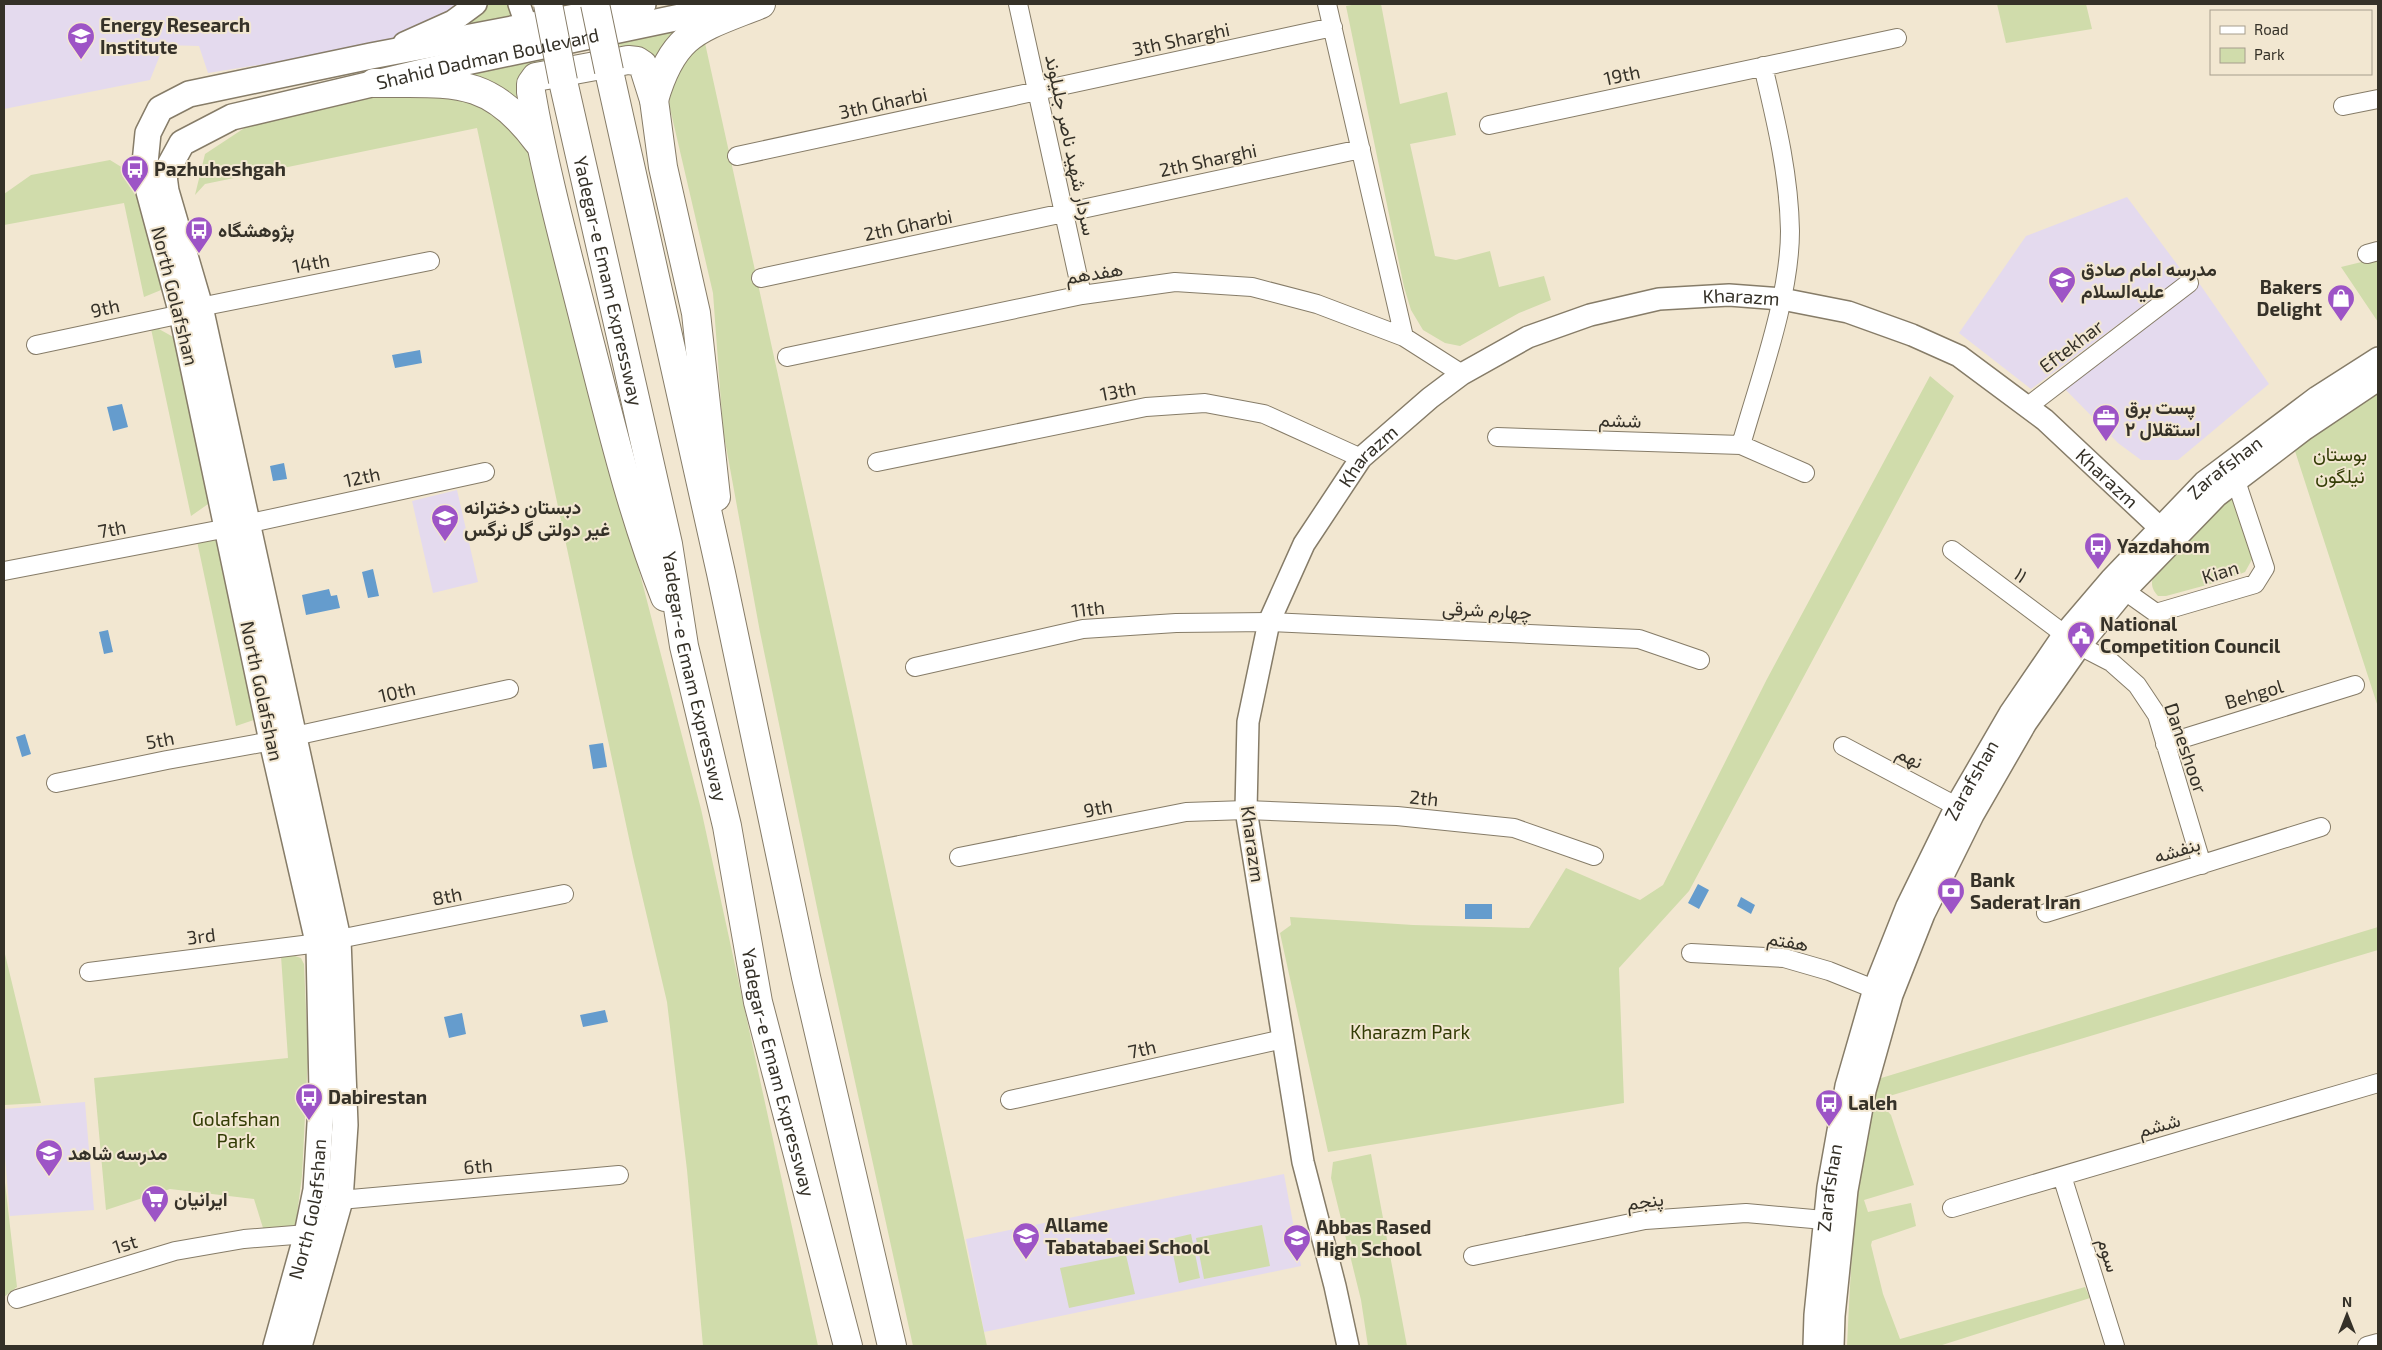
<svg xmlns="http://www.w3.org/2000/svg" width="2382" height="1350" viewBox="0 0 2382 1350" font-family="'Exo 2',Vazirmatn,sans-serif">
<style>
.education{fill:#e4daee}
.green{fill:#d0dcab}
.water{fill:#659ccd}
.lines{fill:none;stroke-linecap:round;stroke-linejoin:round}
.minor-casing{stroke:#867c68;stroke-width:20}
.tertiary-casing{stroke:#867c68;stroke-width:24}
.secondary-casing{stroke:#867c68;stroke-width:28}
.trunk-casing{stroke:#867c68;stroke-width:30}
.minor{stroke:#fff;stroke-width:18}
.tertiary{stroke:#fff;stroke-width:21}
.secondary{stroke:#fff;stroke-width:25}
.trunk{stroke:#fff;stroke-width:28}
.trunk-bridge-casing{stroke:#867c68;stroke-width:30;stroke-linecap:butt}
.trunk-bridge{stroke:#fff;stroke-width:28}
.labels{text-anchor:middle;stroke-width:4;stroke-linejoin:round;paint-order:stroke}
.poi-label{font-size:19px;font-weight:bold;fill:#353128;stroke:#f2e7d1;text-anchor:start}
.street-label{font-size:19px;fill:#353128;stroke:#f2e7d1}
.park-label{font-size:19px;fill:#333c05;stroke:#f2e7d1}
</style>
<rect width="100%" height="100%" fill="#f2e7d1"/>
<path class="education" d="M4,4H469L422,30L371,47L208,73L199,46L164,45L150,80L4,109Z
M2127,197L2185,275L2031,389L1959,333L2026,236Z
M2199,283L2269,384L2178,460H2141L2118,443L2061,385Z
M457,490L478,582L433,593L412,501Z
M85,1102L94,1210L10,1216L4,1145V1109Z
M1284,1174L1301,1266L984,1332L966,1239Z"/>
<path class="green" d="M483,4H512L516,20L452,28Z
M1358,4H1381L1400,104L1447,92L1456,135L1410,144L1435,256L1456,260L1490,251L1499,287L1544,276L1551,300L1519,313L1460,346L1445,343L1423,330L1411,310L1404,287L1346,6Z
M1997,4H2086L2092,29L2006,43Z
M686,24L656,71L633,49L617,45L615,39Z
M705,43L853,716L987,1346H913L820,922L760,632L723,430L713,293L669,104L677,59Z
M543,54L545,67L522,73L518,81L525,108L455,78L506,62Z
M391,93L468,97L501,113L526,145L558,258L701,809L818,1346H703L687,1170L667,1002L633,857L477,128L205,184L195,195L205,154L249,125Z
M110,160L136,176L166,288L144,297L124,203L4,225V194L31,175Z
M2378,258V322L2341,267Z
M150,324L175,338L211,502L191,516Z
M1930,376L1954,396L1689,891L1619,968L1624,1103L1328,1152L1280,933L1291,925L1290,917L1413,925L1529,928L1566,868L1640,900L1663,885L1767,679Z
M2378,393V707L2294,448Z
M2230,495L2238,499L2255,554L2245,572L2225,580L2166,596H2158C2150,587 2151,581 2155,571Z
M220,539L257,719L236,726L197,541Z
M2378,927V950L1886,1097L1881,1104L1891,1115L1914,1185L1864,1200L1868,1212L1911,1203L1916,1226L1872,1241L1871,1245L1883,1294L1900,1339L2085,1287L2090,1298L1939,1346H1847C1849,1303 1851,1260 1855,1217C1859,1170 1863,1123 1878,1079Z
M4,950L41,1103L4,1105Z
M289,954L301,958L304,964L308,1056L302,1176L295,1230L263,1228L254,1199L170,1189L106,1210L94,1078L288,1058L281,956Z
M1371,1154L1407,1346H1368L1361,1300L1331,1178L1333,1162Z
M4,1174L17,1287L4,1297Z
M1262,1225L1270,1266L1204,1279L1196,1238Z
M1191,1234L1200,1278L1179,1283L1170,1239Z
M1126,1255L1135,1294L1069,1308L1060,1268Z"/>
<path class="water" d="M420,350L422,363L395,368L392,355Z
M122,404L128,427L113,431L107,407Z
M284,463L287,479L273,481L270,466Z
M373,569L379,596L368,598L362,572Z
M329,589L331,596L337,595L340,608L306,615L302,595Z
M108,630L113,652L104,654L99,632Z
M25,734L31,754L22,757L16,737Z
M603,743L607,767L593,769L589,745Z
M1698,884L1709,890L1699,909L1688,903Z
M1741,897L1755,905L1751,914L1737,906Z
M1465,904H1492V919H1465Z
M605,1010L608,1022L583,1027L580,1015Z
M462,1013L466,1034L449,1038L444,1017Z"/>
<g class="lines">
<g class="minor-casing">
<path id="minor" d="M1018,4L1082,295
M1327,4L1404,337
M2343,106L2378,99
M1489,125L1897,38
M737,156L1333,27
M2367,254L2378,251
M761,278L1361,149
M36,345L182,314L200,307L430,261
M787,357L1082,295L1175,282L1252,287L1317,304L1404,337L1462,374
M2027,407L2189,283
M1497,437L1741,445L1805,473
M1741,445C1759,381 1790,298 1790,231C1789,174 1776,121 1763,66
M877,462L1146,407L1205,403L1264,414L1361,458
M1952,550L2080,646L2111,662L2137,685L2157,715L2202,865
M4,571L228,528L485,472
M2125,591L2156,613L2255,584L2265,568L2236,481
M915,667L1083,629L1176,623L1269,622L1639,639L1700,660
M2165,744L2355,685
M1843,746L1956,806
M56,783L167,760L272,741L509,689
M959,857L1186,812L1246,810L1397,816L1514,828L1594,856
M2046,913L2321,827
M1691,953L1784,958L1829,971L1874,989
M89,972L319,943L564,894
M1010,1100L1283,1039
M2062,1176L2115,1346
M329,1198L340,1200L619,1175
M1952,1208L2378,1083
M1473,1256L1645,1220L1746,1213L1824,1220
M17,1299L175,1251L244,1239L307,1234
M2367,1346L2378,1343"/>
</g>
<g class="tertiary-casing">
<g id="tertiary">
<path d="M519,4L527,27"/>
<path d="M404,43L453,21L476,4"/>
<path id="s1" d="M1348,1346L1335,1286L1303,1162L1246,810L1248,722L1269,622L1304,544L1361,458L1430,398L1462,374L1528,337L1590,315L1659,299L1729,295L1782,299L1848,312L1912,335L1959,356L2045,420L2174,541"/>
<path id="s2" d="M1814,1346L1815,1315L1828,1187L1846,1086L1874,989L1907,906L1956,806L2010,713L2064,634L2111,579L2204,482L2317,397L2378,358"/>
<path d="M1833,1346L1834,1316L1847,1190L1865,1091L1892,995L1924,914L1973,815L2026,723L2080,646L2125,591L2217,496L2305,429L2378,380"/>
</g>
</g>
<g class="secondary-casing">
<g id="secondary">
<path id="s3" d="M276,1346L307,1234L316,1190L322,1091L319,946L272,741L182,314L144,173L148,133L160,109L189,94L371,56L643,4"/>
<path id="s4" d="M299,1346L340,1200L345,1125L338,939L200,307L166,191L164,176L182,143L232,117L452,65L737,5"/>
</g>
</g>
<g class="trunk-casing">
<g id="trunk">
<path d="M609,71L721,573L806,977L892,1346"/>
<path id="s5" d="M563,81L668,544L684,646L727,826L758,1002L848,1346"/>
<path d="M374,83C450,84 488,74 538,142"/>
<path d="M654,100C674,31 699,29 761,4"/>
<path d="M665,597C631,511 610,421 587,332C567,252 545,173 531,92V84L536,77L628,60L637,61L643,65L654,100L663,167L696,313L716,497"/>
</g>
</g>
<use href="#minor" class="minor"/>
<use href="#tertiary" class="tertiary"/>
<use href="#secondary" class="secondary"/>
<use href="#trunk" class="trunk"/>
<g class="trunk-bridge-casing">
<path id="trunk-bridge" d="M548,4L563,81
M595,4L609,71"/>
</g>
<use href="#trunk-bridge" class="trunk-bridge"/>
</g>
<defs>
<g id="university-pin" transform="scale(1.4375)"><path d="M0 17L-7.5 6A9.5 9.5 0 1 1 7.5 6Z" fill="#9d54c6" stroke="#f2e7d1"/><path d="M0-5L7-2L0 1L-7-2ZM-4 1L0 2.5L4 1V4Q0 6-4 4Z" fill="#fff"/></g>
<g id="bus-pin" transform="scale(1.4375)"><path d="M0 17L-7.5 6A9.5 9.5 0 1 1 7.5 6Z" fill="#9d54c6" stroke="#f2e7d1"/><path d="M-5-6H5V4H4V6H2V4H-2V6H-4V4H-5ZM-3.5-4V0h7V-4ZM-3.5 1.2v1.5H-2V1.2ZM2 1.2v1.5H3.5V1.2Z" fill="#fff"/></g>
<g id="school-pin" transform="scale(1.4375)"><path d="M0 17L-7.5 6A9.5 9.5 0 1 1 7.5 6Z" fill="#9d54c6" stroke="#f2e7d1"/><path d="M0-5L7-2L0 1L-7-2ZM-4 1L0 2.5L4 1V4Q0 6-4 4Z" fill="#fff"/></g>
<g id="shop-pin" transform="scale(1.4375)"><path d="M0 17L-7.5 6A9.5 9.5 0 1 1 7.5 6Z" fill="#9d54c6" stroke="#f2e7d1"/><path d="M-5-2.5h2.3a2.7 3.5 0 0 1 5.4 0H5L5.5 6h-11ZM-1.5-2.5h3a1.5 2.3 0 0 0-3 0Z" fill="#fff"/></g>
<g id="office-pin" transform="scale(1.4375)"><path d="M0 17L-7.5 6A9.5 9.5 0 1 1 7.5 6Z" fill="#9d54c6" stroke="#f2e7d1"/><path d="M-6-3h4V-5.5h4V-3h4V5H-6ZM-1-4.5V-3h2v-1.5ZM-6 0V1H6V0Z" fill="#fff"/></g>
<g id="civic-pin" transform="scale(1.4375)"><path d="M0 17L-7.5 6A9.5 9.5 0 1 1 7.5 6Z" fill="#9d54c6" stroke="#f2e7d1"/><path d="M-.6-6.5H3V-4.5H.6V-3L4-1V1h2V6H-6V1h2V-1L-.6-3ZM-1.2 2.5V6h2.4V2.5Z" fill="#fff"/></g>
<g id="bank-pin" transform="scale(1.4375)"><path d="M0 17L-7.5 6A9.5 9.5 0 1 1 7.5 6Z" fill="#9d54c6" stroke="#f2e7d1"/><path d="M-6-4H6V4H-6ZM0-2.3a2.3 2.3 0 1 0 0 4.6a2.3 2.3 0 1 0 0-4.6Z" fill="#fff"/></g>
<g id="supermarket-pin" transform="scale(1.4375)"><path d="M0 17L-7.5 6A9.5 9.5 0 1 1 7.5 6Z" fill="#9d54c6" stroke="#f2e7d1"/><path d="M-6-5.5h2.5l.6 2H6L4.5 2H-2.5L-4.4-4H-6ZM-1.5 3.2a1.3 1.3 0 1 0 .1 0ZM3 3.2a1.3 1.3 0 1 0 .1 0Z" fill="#fff"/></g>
</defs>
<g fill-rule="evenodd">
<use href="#university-pin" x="81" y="36"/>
<use href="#bus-pin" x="135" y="169"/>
<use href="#bus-pin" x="199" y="230"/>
<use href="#school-pin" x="2062" y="280"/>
<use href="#shop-pin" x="2341" y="298"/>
<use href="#office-pin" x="2106" y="418"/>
<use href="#school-pin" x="445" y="518"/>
<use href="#bus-pin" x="2098" y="546"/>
<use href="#civic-pin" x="2081" y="635"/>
<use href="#bank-pin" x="1951" y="891"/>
<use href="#bus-pin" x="309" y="1097"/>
<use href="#bus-pin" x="1829" y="1103"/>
<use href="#school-pin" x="49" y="1153"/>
<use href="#supermarket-pin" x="155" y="1199"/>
<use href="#school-pin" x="1026" y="1236"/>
<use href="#school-pin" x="1297" y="1238"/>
</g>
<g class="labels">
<g class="poi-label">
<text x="100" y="32">Energy Research<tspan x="100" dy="22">Institute</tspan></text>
<text x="154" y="176">Pazhuheshgah</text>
<text x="218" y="237">پژوهشگاه</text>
<text x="2081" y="276">مدرسه امام صادق<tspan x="2081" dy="22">علیه‌السلام</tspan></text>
<text x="2322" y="294" text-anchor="end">Bakers<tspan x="2322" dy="22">Delight</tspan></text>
<text x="2125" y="414">پست برق<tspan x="2125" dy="22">استقلال ۲</tspan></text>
<text x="464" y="514">دبستان دخترانه<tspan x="464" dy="22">غیر دولتی گل نرگس</tspan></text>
<text x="2117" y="553">Yazdahom</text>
<text x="2100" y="631">National<tspan x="2100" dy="22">Competition Council</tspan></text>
<text x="1970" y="887">Bank<tspan x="1970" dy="22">Saderat Iran</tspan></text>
<text x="328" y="1104">Dabirestan</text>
<text x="1848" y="1110">Laleh</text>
<text x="68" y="1160">مدرسه شاهد</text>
<text x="174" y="1206">ایرانیان</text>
<text x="1045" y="1232">Allame<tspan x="1045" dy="22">Tabatabaei School</tspan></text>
<text x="1316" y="1234">Abbas Rased<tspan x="1316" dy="22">High School</tspan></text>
</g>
<g class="street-label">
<text transform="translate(1181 39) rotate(-12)" y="7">3th Sharghi</text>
<text dy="7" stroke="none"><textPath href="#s4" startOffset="1552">Shahid Dadman Boulevard</textPath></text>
<text transform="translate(1622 75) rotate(-12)" y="7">19th</text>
<text transform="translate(883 103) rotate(-12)" y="7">3th Gharbi</text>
<text transform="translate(1071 145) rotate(78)" y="7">سردار شهید ناصر جلیلوند</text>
<text transform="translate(1208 160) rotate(-12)" y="7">2th Sharghi</text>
<text transform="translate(908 225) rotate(-12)" y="7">2th Gharbi</text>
<text transform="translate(311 263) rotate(-11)" y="7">14th</text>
<text transform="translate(1094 273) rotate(-9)" y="7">هفدهم</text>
<text dy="7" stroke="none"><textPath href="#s5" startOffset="205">Yadegar-e Emam Expressway</textPath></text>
<text transform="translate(175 296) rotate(76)" y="7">North Golafshan</text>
<text dy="7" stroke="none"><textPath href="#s1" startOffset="1351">Kharazm</textPath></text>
<text transform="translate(105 308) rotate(-12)" y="7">9th</text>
<text transform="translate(2071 346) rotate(-37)" y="7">Eftekhar</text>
<text transform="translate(1118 391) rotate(-11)" y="7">13th</text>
<text transform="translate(1620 420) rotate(2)" y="7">ششم</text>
<text dy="7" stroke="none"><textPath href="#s1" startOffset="931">Kharazm</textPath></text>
<text dy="7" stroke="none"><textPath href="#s2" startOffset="999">Zarafshan</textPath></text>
<text transform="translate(362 477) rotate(-12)" y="7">12th</text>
<text dy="7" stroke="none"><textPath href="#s1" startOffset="1771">Kharazm</textPath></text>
<text transform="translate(112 529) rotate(-11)" y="7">7th</text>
<text transform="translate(2220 572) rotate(-17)" y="7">Kian</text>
<text transform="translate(2021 575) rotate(37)" y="7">۱۱</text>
<text transform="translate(1088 609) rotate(-7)" y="7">11th</text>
<text transform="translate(1487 610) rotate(3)" y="7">چهارم شرقی</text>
<text dy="7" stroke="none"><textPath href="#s5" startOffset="610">Yadegar-e Emam Expressway</textPath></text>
<text transform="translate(262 691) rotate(78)" y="7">North Golafshan</text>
<text transform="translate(397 692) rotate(-13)" y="7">10th</text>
<text transform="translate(2254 694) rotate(-17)" y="7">Behgol</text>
<text transform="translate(160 740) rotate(-11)" y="7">5th</text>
<text transform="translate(2186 748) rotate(71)" y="7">Daneshoor</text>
<text transform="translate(1910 757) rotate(28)" y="7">نهم</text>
<text dy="7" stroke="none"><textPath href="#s2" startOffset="594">Zarafshan</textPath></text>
<text transform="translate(1424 798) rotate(6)" y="7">2th</text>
<text transform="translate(1098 808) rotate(-11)" y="7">9th</text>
<text transform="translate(1253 844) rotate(82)" y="7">Kharazm</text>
<text transform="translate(2177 850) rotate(-17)" y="7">بنفشه</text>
<text transform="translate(447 896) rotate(-11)" y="7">8th</text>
<text transform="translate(201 936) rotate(-7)" y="7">3rd</text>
<text transform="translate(1788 941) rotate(10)" y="7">هفتم</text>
<text transform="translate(1142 1049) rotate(-13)" y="7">7th</text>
<text dy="7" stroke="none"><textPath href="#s5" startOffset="1015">Yadegar-e Emam Expressway</textPath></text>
<text transform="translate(2159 1125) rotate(-16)" y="7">ششم</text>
<text transform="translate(478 1166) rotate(-5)" y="7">6th</text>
<text dy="7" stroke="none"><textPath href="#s2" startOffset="159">Zarafshan</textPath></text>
<text transform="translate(1645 1201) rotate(-8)" y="7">پنجم</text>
<text dy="7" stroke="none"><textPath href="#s3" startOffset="141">North Golafshan</textPath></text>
<text transform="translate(125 1244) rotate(-17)" y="7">1st</text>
<text transform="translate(2109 1255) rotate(73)" y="7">سوم</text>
</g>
<g class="park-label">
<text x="2340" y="461">بوستان<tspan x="2340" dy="22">نیلگون</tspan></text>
<text x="1410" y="1039">Kharazm Park</text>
<text x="236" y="1126">Golafshan<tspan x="236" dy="22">Park</tspan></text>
</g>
</g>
<rect width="2382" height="1350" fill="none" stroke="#353128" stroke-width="10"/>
<rect x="2210" y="10" width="162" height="65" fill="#f2e7d1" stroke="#a69e8d"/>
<rect x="2220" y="26" width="25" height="8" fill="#ffffff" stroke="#a69e8d"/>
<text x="2254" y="35" font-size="15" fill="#353128">Road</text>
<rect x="2220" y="48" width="25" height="15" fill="#d0dcab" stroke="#a69e8d"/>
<text x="2254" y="60" font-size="15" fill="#353128">Park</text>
<g transform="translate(2347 1315)" stroke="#f2e7d1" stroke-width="4" paint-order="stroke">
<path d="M0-4L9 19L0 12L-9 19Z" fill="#353128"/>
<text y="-8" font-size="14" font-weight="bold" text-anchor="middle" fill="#353128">N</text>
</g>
</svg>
